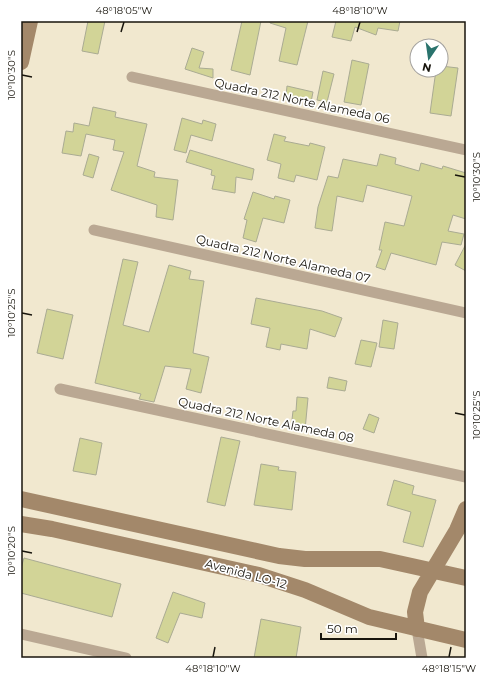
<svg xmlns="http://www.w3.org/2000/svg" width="487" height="679" viewBox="0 0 487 679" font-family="Montserrat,sans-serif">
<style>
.building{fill:#d2d497;stroke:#aaab93}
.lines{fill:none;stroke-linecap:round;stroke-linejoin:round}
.street{stroke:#baa893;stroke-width:11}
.secondary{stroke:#a3886a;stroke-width:16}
.ticks{fill:none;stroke:#18150d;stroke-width:1.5}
.labels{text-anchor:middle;stroke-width:3.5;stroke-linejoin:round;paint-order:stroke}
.street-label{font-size:12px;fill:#18150d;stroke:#fff}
.neatline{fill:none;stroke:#18150d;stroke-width:1.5}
.ticks-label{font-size:10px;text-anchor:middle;fill:#18150d}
</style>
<rect width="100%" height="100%" fill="#f1e8cf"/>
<path class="building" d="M88,21H105L98,54L82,51Z
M242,21H261L250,75L231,70Z
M270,21H308L297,65L279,61L286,28L270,23Z
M336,21H400L398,31L378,28L376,35L355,27L351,41L332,37Z
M192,48L204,52L199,68L213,69V78L185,69Z
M352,60L369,64L361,105L344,102Z
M441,66L458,68L451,116L430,113L436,70H441Z
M323,71L334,74L327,102L317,100Z
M287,86L313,92L311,102L286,96Z
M93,107L116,112L115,117L147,124L137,166L155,172L154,177L178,180L173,220L156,217L157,205L111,190L124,152L113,150L115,140L86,134L81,156L62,153L66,131L73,132L74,123L89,126Z
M182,118L202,124L203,120L216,124L212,141L191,135L186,153L174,150Z
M274,134L286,137L284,141L309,146L310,143L325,147L317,180L296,175L294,182L278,178L281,164L267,160Z
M190,150L254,169L252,180L236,177L235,193L212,189L215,176L211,175L212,170L186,162Z
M89,154L99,157L93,178L83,175Z
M380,154L396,158L395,164L419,171L421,163L442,169L443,166L466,173V219L453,215L448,231L464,234L461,245L442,242L436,265L391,253L385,270L376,267L382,250H379L385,222L404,226L412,196L367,185L363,202L337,196L332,231L315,228L318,207L328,176L338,178L343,159L377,166Z
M253,192L274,199L275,196L290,200L284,223L263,218L256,242L243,238L247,220L244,219Z
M466,244V271L455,265Z
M123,259L138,262L123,325L149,332L169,265L191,271L189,279L204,281L193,353L209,357L201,393L186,389L191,369L165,366L154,402L139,399L141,394L95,383Z
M256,298L322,311L342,318L335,337L310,329L307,349L281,344L280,350L266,347L270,328L251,324Z
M47,309L73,315L63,359L37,353Z
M383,320L398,323L394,349L379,347Z
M361,340L377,343L371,367L355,364Z
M329,377L347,381L345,391L327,388Z
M297,397L308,398L305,430L291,428L293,411H296Z
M369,414L379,418L374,433L363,429Z
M221,437L240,441L225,506L207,502Z
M80,438L102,443L96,475L73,471Z
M261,464L279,467L278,470L296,472L292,510L254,505Z
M394,480L414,486L412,494L436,500L423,547L403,542L411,512L387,505Z
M24,558L121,584L112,617L21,593V568Z
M173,592L205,603L202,618L180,613L168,643L156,638Z
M261,619L301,627L296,658H254Z"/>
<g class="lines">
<path class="street" d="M132,77L466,150
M94,230L466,313
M60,389L466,477
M417,629L422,658
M21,634L126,658"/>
<path class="secondary" d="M21,62L30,21
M21,499L279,556L305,559H380L466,578
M21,524L52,529L259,575L305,590L369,617L466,640
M417,629L415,612L420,592L457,530L466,509"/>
</g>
<path class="ticks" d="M121,32L124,22M357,32L360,22M22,75L32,77M455,175L465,177M22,313L32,315M455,413L465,415M22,551L32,553M213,657L215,647M449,657L451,647"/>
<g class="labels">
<g class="street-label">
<text transform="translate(302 101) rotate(12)" y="4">Quadra 212 Norte Alameda 06</text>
<text transform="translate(283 259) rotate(13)" y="4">Quadra 212 Norte Alameda 07</text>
<text transform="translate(266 420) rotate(12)" y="4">Quadra 212 Norte Alameda 08</text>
<text transform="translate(246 574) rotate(15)" y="4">Avenida LO-12</text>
</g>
</g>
<rect width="487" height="679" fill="none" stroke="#ffffff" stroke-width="44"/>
<g transform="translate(429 58) rotate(193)"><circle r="19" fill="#ffffff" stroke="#a3a19e"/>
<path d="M0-3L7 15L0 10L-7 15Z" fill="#2a736d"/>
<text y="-6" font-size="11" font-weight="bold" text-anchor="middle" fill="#18150d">N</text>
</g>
<path d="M321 633v6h75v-6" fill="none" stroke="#18150d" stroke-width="2"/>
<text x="327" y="633" font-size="12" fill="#18150d" stroke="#ffffff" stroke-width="3" paint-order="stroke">50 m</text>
<rect x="22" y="22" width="443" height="635" class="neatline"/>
<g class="ticks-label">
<text x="124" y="14">48°18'05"W</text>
<text x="360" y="14">48°18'10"W</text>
<text transform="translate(11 75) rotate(-90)" y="4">10°10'30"S</text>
<text transform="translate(476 177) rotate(-90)" y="4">10°10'30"S</text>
<text transform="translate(11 313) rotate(-90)" y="4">10°10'25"S</text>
<text transform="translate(476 415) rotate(-90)" y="4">10°10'25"S</text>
<text transform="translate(11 551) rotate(-90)" y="4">10°10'20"S</text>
<text x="213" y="672">48°18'10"W</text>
<text x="449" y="672">48°18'15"W</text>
</g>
</svg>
